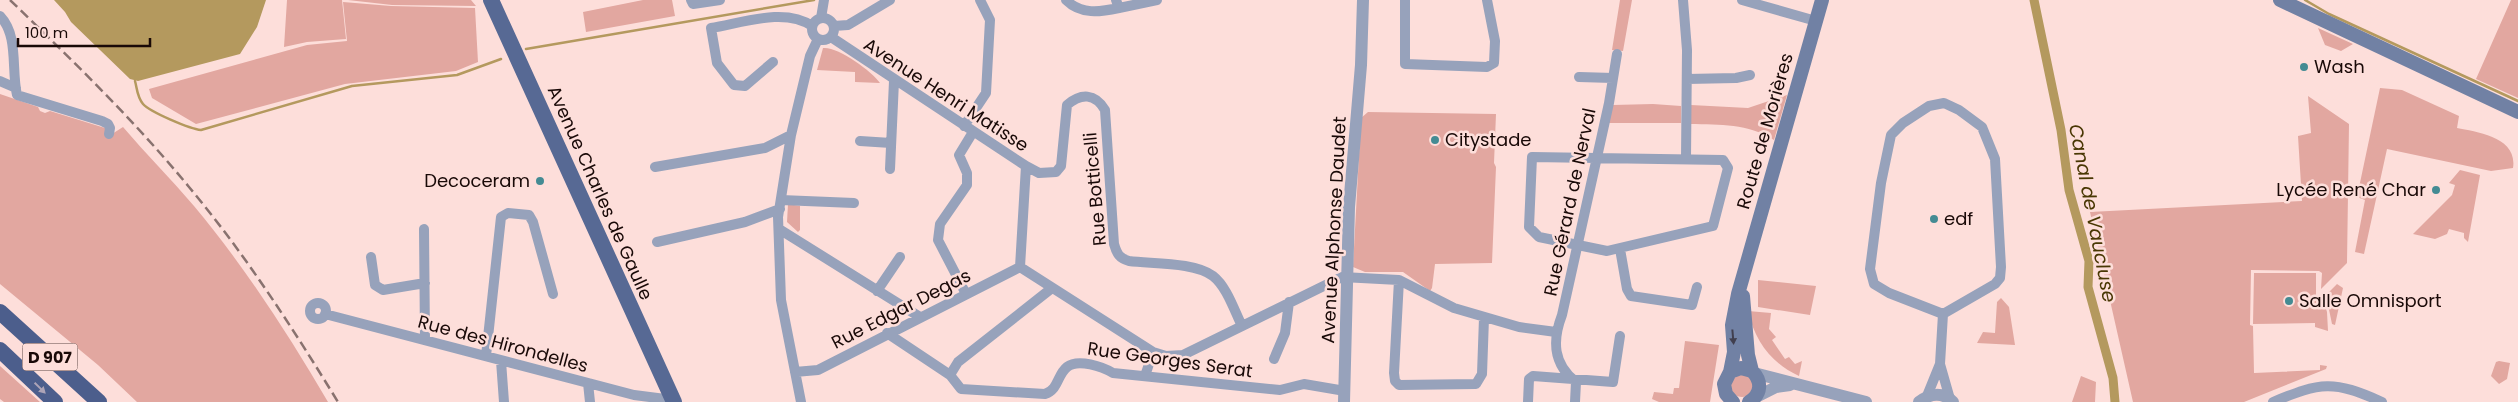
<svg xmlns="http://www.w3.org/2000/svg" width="2518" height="402" viewBox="0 0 2518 402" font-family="Poppins,sans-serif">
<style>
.green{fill:#e2a7a0}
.water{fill:#b4995e}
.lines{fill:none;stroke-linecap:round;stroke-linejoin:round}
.stream{stroke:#b4995e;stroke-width:2.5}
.canal{stroke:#b4995e;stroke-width:9}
.minor{stroke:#97a2bb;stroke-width:10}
.tertiary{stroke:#97a2bb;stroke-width:12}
.secondary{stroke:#7181a4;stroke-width:14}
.primary{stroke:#576994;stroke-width:16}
.trunk{stroke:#4c5e8c;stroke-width:16}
.rail{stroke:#89726f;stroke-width:2.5;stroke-dasharray:10 5;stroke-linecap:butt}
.oneway{fill:#413f4e}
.oneway2{fill:#ada4b7}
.poi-dot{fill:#448b93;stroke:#fddeda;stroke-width:2}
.labels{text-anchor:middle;stroke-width:5;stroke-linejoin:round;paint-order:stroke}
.shield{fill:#fddeda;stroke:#5d4946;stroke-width:1}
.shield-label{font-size:16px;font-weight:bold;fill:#190907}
.poi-label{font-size:18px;fill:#190907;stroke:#fddeda;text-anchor:start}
.street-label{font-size:18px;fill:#190907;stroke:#fddeda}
.water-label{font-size:19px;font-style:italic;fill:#493703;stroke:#fddeda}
</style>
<rect width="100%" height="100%" fill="#fddeda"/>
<path class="green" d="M287,0H342L346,39L307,42L284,47Z
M348,0H471L476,6L392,5Z
M643,0H672L675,16L586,32L583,12Z
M1620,0H1632L1623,51L1612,50Z
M2511,0H2518V98L2476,79Z
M343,2L391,6L475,8L478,62L456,71L345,84L196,124L152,98L149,89L307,45L347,41Z
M2318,28L2353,44L2341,51L2325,45Z
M823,48C837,46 872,71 880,83L855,82V72L817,70Z
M2380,88L2402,90L2459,116L2457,128C2477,132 2518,137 2513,168L2491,171L2387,149L2364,254L2355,252L2365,200L2357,197Z
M0,94L38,107L40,111L45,113L50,111L105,128L112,134L123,127C146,154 171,179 194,206C245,267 288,334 328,402H137L98,365L0,284Z
M1787,95L1774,140C1747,123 1721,125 1690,124L1691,105L1748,108Z
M2308,96L2349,124L2347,263L2321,289L2322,273L2319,271L2251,270L2250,325L2253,326L2254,373L2320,370V365L2327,366L2326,369L2244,402H2133L2090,212L2302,201L2298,136L2311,133Z
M1653,104L1681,106V123H1608L1613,105Z
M1368,112L1496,114L1494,163L1496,167L1492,263L1435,264L1432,288L1430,291L1403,272H1365L1353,267L1361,118Z
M2460,170L2480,175L2468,242L2464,238V233L2449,229L2447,234L2435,239L2413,234L2452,195L2455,185L2449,183Z
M788,204L800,206V230L798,232L787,222Z
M2254,273H2316V298L2321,299L2322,296L2327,312L2328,331L2315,327V323L2253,324Z
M1758,280L1816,286L1810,315L1758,307Z
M2337,284L2343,288L2335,325L2332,324L2326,295Z
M2001,298L2009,307L2015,345L1977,343L1983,332L1995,333L1997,302Z
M1748,311L1771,313L1769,329L1776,337L1772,340L1785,359L1789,357L1795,364L1802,361L1799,376C1771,363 1755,341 1748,311Z
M1685,341L1719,345L1710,402H1659L1652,399L1654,392L1673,394L1674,388H1679Z
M2499,361L2510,363L2507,379L2499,384L2491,376L2496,362Z
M0,366L40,402H4L0,399Z
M1731 386a11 11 0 1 1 22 0a11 11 0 1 1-22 0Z
M2081,376L2096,382L2095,402H2072Z"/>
<path class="water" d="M54,0H266L257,27L240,54L138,81L130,79L71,22L65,12Z"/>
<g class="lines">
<path class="stream" d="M2305,0L2329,14L2518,101
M526,49L814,0
M135,81C137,88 137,97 143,104C150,112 190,129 201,130L352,86L457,75L501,59"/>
<path class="canal" d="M2034,0L2061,130L2069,190L2089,261L2088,287L2113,378L2115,402"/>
<path class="minor" d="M691,0L693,4L720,0
M1066,0C1081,15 1100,12 1119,8
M1116,0L1119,8L1157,0
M1405,0V64L1487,67L1494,63L1495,41L1487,0
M1683,0L1687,50L1686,159
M1742,0L1816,21
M0,16C19,36 11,69 17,95L102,121L108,124L110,128L109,134
M812 29a11 11 0 1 1 22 0a11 11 0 1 1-22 0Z
M821,18L824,0
M834,26L848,25L890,0
M831,37L1026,166L1020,267L1153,352L1166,356L1183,355L1342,277L1399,280L1454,308L1519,327L1556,332
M773,62L745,86L734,85L717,63L711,28C742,23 785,7 812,26
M1579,77L1613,78
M1687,79L1736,78L1750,75
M0,81L16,88
M964,126L986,93L990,20L980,0
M860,141L891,143
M1532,157L1723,160L1728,168L1713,226L1607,251L1539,237L1529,227Z
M1026,166L1039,173L1056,172L1061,166L1067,105C1081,93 1095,93 1105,110L1114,244C1117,254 1119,258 1129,261C1153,264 1195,262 1213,276C1227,287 1234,310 1242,326
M655,167L765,148L791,135
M890,169L894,81
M781,200L854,203
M424,229L425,340
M779,229L920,317
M657,242L745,222L780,209
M1620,249L1627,289L1631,296L1692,305L1697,287
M371,257L375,285L383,290L425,283
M1399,280L1394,373L1395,381L1399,385L1476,384L1482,374L1484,318
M877,291L900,257
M966,294L938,240L940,224L967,185V173L959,155L973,132
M310 311a8 8 0 1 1 16 0a8 8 0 1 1-16 0Z
M325,314L634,395L673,400
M887,333L950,375L961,389L1045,394C1059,389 1057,375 1067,367C1078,358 1103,367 1113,373L1280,390L1304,384L1345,391
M486,356L501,217L508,213L529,215L533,222L553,294
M1274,359L1285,333L1289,302
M501,361L504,402
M1940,364L1950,399
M795,372L818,370L1020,267
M950,375L958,362L1052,288
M1145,376L1153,352
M588,383L590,402
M1927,396L1940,364L1943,314L1995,284L2000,278L2001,267L1995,159L1982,127L1959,110L1944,103L1929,106L1903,123L1891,135L1881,183L1870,269L1874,284L1889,293L1943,314
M801,402L781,300L778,217L791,135L810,56L818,39
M1528,402L1529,379L1533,376L1613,382L1620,336
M1575,402L1576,382C1553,364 1552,341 1562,315L1609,103L1617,54
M2273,402C2321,382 2333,380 2382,402"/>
<path class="tertiary" d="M1754,373L1866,402
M1756,397L1776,387L1790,385
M1344,402L1349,207L1361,65L1363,0
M1919,402C1930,393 1943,392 1953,402"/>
<path class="secondary" d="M2280,0L2518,112
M1743,296L1748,355L1752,371
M1730,372L1734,352L1732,325L1738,294L1822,0
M1733,402L1726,394L1724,384L1730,372L1741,368L1752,371C1762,381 1762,394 1749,402"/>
<path class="primary" d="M491,0L674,402"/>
<path class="trunk" d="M0,312L99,402
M0,350L55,402"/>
<path class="rail" d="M10,0C72,60 134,120 189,187C245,254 292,327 338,402"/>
</g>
<defs><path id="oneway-solid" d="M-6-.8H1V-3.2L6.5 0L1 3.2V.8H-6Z" transform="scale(1.25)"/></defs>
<use class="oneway" href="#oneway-solid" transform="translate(1733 337) rotate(85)"/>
<use class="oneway2" href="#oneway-solid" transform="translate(40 388) rotate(44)"/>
<g class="poi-dot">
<circle cx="2304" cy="67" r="5"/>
<circle cx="1435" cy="140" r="5"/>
<circle cx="540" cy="181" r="5"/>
<circle cx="2436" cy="190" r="5"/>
<circle cx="1934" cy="219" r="5"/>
<circle cx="2289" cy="301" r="5"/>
</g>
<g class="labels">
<rect class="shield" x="22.5" y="343.5" width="55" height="27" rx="4"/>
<g class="shield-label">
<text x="50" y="363">D 907</text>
</g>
<g class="poi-label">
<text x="2314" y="73">Wash</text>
<text x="1445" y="146">Citystade</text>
<text x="530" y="187" text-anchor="end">Decoceram</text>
<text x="2426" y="196" text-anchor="end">Lycée René Char</text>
<text x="1944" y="225">edf</text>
<text x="2299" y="307">Salle Omnisport</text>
</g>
<g class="street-label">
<text transform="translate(946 95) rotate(33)" y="6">Avenue Henri Matisse</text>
<text transform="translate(1765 131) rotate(-74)" y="6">Route de Morières</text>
<text transform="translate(1095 189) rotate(-95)" y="6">Rue Botticelli</text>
<text transform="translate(600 193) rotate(66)" y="6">Avenue Charles de Gaulle</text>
<text transform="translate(1570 202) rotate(-78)" y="6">Rue Gérard de Nerval</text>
<text transform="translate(1334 230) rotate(-87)" y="6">Avenue Alphonse Daudet</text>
<text transform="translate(901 309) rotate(-27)" y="6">Rue Edgar Degas</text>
<text transform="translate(503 344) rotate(15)" y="6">Rue des Hirondelles</text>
<text transform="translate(1170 360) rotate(8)" y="6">Rue Georges Serat</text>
</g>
<g class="water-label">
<text transform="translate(2093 213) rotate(79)" y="7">Canal de Vaucluse</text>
</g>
</g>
<path d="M18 38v8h132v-8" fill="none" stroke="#190907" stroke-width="2.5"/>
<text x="25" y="38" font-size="15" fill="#190907" stroke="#fddeda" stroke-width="4" paint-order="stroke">100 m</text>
</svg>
